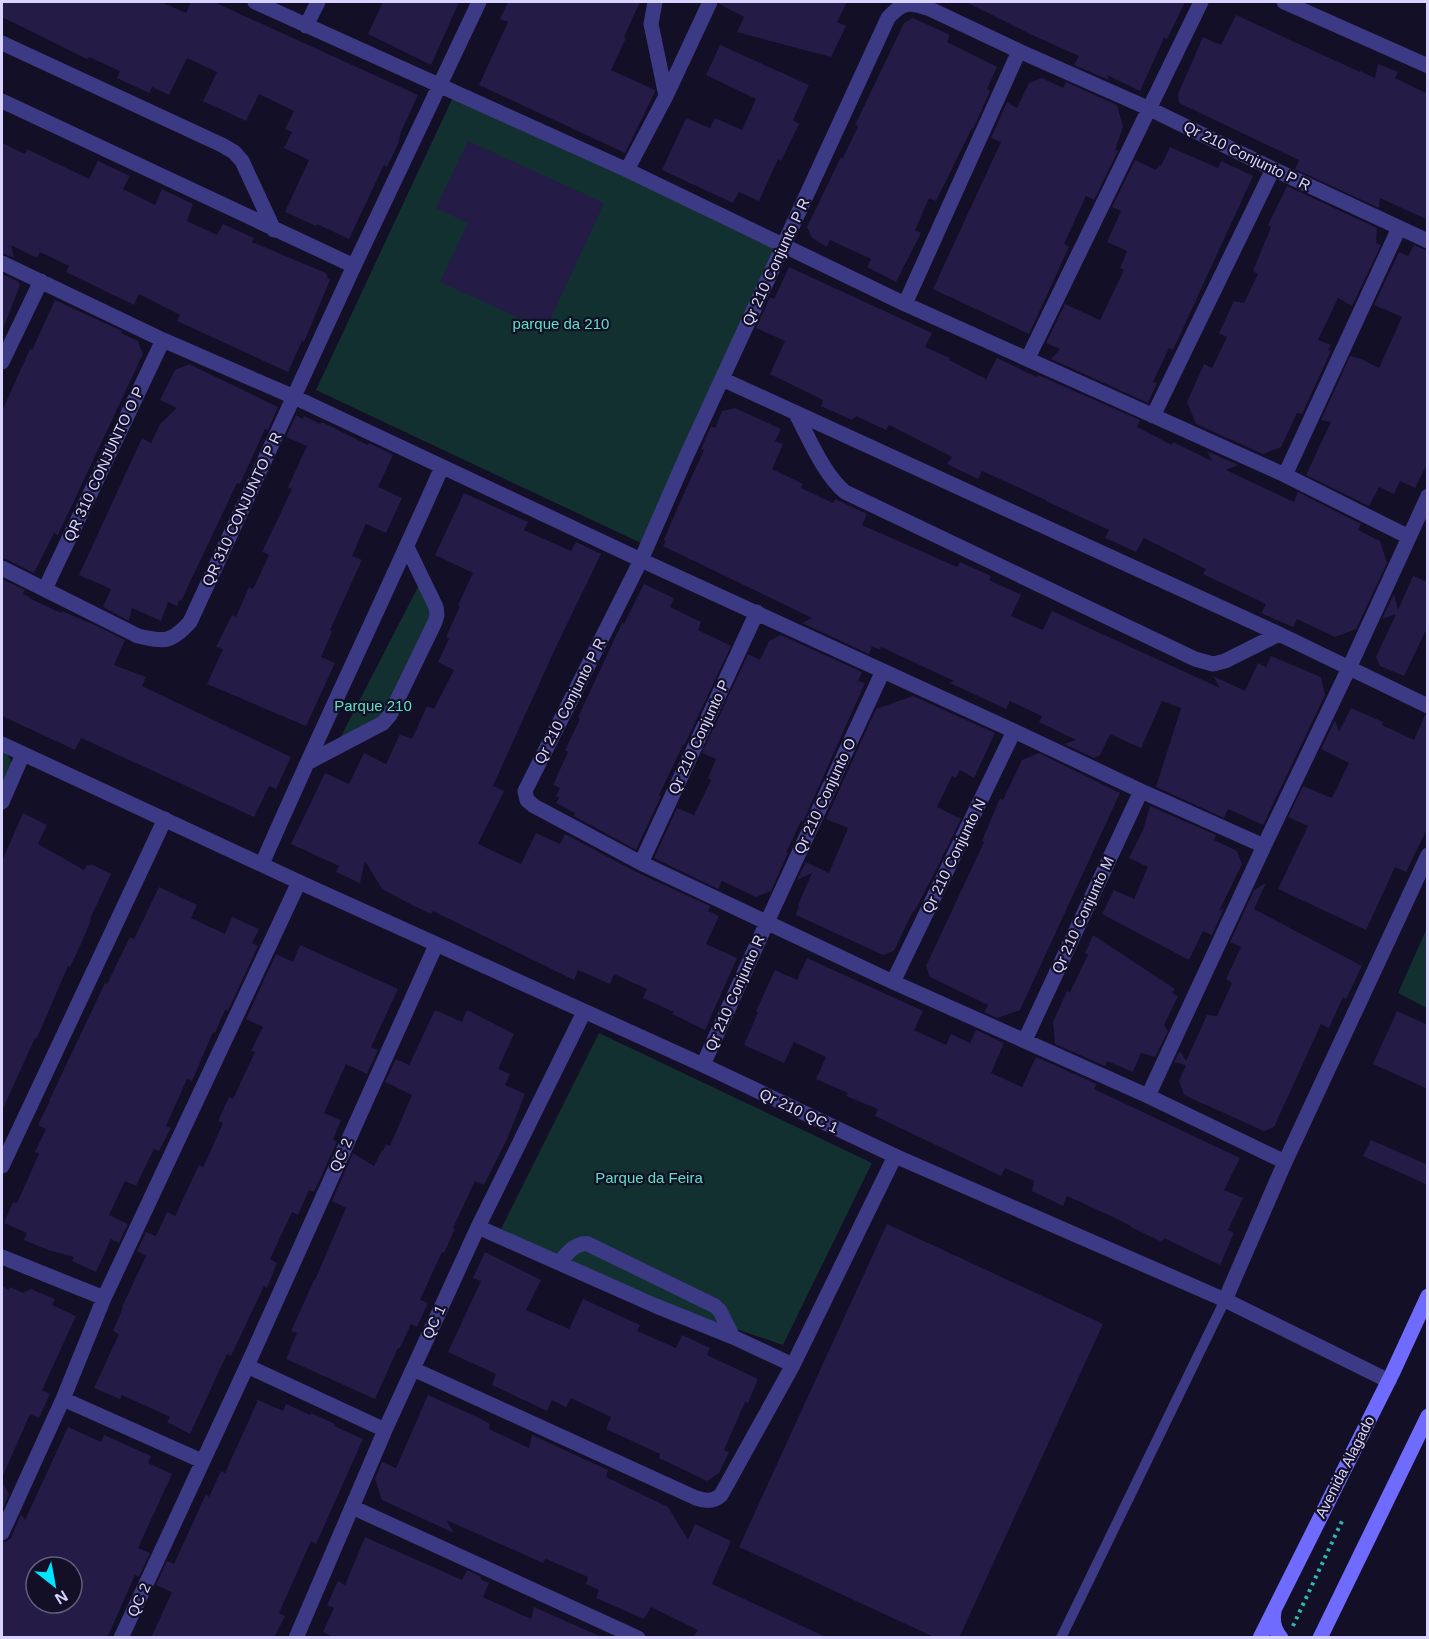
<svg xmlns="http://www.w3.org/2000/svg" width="1429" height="1639" viewBox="0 0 1429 1639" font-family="Helvetica,sans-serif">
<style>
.green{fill:#12302f}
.building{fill:#241b47;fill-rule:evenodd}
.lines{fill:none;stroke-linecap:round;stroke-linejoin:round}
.path{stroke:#2fb8b0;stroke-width:4;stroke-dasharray:3 4.5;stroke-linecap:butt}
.service{stroke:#3d3a85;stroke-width:10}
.minor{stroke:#3d3a85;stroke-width:15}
.tertiary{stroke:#3d3a85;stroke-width:15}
.secondary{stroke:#6f6bff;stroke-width:15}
.labels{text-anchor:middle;stroke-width:4.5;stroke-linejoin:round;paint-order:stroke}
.street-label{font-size:15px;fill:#d9d4ff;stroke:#130f26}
.park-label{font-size:15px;fill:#5fe0c0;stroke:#130f26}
</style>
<rect width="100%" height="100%" fill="#130f26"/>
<path class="green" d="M454,95L782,246L645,545L316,390Z
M420,583L435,616L384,717L338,742Z
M2,751L8,755L13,765L2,797Z
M1427,928L1428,1008H1427L1398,993Z
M599,1033L872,1163L783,1345L657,1302L501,1229Z"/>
<path class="building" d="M2,2H161L186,13L191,2H214L418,95L401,132L398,144L387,167L384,165L349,239L317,224L316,226L285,212L309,160L284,148L292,132L285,129L294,111L259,94L246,121L203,101L217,72L187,58L169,95L152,87L149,93L117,78L120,71L89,57L87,59L2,17Z
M383,2H459L431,65L368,34Z
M508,2H640L624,37L626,38L611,70L655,90V92L625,153L479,85L508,22L500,19Z
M720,2H847L837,22L846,26L831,57L737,32L744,17L719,4Z
M966,2H1185L1167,39L1164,38L1140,91L1107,75L1109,80L1074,65L1079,56L1032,35Z
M1236,15L1360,72V71L1375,78L1378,64L1398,72L1395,78L1428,94V220L1380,198L1379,208L1295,169L1299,160L1179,103L1178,94L1203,37L1221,45Z
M913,18L950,35L947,42L997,67L987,89L990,91L973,129L972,128L936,201L929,198L915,230L921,233L896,282L867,267L871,259L830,240L827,247L812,238L807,227L841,157L843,158L858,126L855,125L904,23Z
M720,45L809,85L793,120L799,124L781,161L778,159L759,201L739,192L733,203L662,170L686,118L710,128L715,118L742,130L756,99L706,75Z
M1042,78L1063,88L1066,82L1117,105L1123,127L1115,150L1118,151L1094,200L1086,196L1064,244L1069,247L1029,334L933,289L1001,142L991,138L1007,102L1017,108L1029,83Z
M468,141L604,203L550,320H542L539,327L440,282L468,223L436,208Z
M2,143L25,154L27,149L89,179L98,161L130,176L123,189L155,205L162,189L193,204L187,221L217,235L223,224L254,238L252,242L326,273V275L328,276L327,278L330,280L304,342L302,341L288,372L177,321L180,315L139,294L134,305L66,272L69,266L40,252L37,258L11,245L14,258L2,253Z
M1170,147L1218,168L1221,161L1253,176L1173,350L1169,348L1153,382L1157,383L1148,403L1051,359L1060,349L1046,343L1065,304L1100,320L1124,270L1120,268L1127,251L1107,242L1121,211L1112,207L1135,160L1156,170L1159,165L1161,166Z
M1287,186L1377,228L1376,243L1381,245L1352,306L1338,298L1318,340L1331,345L1328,350L1331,351L1302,414L1297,413L1281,447L1263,454L1196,424L1187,402L1204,364L1212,368L1227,337L1219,333L1234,301L1244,303L1258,274L1253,271L1271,227L1268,225Z
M1414,245L1428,251V462L1415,488L1400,481L1394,494L1379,487L1369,506L1306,475L1331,422L1321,420L1350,356L1361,359L1379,368L1402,317L1374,305L1399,252L1408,256Z
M789,267L932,333L925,347L950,358L949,360L986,379L997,358L1037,377L1038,375L1140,420L1137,427L1172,445L1173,442L1212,461L1207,451L1238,465L1226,470L1294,502L1298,492L1361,524L1358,530L1380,541L1387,563L1356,629L1335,637L1297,619L1293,627L1261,613L1266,604L1203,574L1206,569L1144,538L1136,552L1105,538L1109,530L1046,501V500L982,471L978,479L947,464L952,457L889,425L886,430L856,416L852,420L821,406L823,400L770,374L785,341L756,328L770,297L774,299Z
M2,274L19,282L20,285L3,329H2Z
M55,300L122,331L121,333L138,341L143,354L58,535L54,533L34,573L6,559L2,558V411L30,349L32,350Z
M189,364L278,407L268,430L265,429L240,484L237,483L181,601L179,600L177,606L168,602L161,621L132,608L129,621L103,607L111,589L79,575L142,438L151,443L160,424L177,408L160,400L175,370Z
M735,408L781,429L775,441L783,444L772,469L803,484L801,488L833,503L835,499L867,514L862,525L957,567L960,562L991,576L989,580L1021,595L1011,616L1043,630L1052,611L1220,688L1213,676L1245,691L1258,663L1266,667L1271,656L1321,677L1325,695L1263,825L1228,809L1224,818L1156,787L1181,708L1162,701L1141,748L1110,734L1100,755L1094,758L1064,744L1076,740L1039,722L1042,716L1010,701L1006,709L950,683L954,681L881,647L880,650L872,646L869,654L802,623L812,618L663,546L666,540L663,542L680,502L704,450L701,449L711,426L715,428L722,411Z
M296,415L303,419L304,416L320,424L322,422L368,445L369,443L393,455L378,487L402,498L386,533L366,524L352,556L362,560L330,630L332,632L321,657L335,663L306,726L207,684L223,649L216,647L232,615L236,617L249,587L253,589L269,555L262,552L292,489L288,487L307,446L286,437Z
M464,493L528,522L524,530L571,551L576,542L601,554L555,649L493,786L504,791L478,844L521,864L536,833L560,844L565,834L636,872L710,906L708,911L719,916L706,944L737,958L705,1030L672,1014L674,1012L643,998L647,989L614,974L610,984L578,970L574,980L433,911L431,914L408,903L382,889L365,861L360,883L336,872L339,866L291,844L325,773L349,784L364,753L386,764L400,734L412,739L427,706L434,709L454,670L438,662L449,639L446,637L460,606L458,605L473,573L435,555Z
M1413,576L1428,582V626L1404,676L1380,666L1376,657L1396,614L1382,619L1394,594L1398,610Z
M2,579L25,590L23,594L30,597L29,598L61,613L62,611L95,625L125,640L114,665L146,677L142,686L291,757L276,789L269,786L254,817L81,738L75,750L2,716Z
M644,584L674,598L670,607L701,622L698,630L731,646L684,746L683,745L659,795L661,796L636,850L574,816L575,813L556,803L559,798L556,796L560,788L553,785L568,752L565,750L580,719L578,717L622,623L624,624Z
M781,635L862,672L858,681L865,683L803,822L801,821L786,853H788L771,891L756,897L722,881L718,889L654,858L677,808L694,815L711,780L708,778L716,759L702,753L748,654L760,660L769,641Z
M913,696L995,733L974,778L960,770L956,778L952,776L937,807L961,819L934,874L914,912L913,911L894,951L883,955L796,915L799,907L798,905L812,873L797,880L806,862L829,873L848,828L826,819L876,709Z
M1351,708L1383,722L1382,725L1414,740L1425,715L1428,716V827L1406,872L1395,867L1366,930L1278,889L1308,826L1288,817L1303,786L1332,798L1349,763L1321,749L1335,720L1339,732Z
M1039,753L1120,793L1020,1010L997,1018L984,1012L988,1005L930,977L926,966L984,842L982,841L1000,798L1003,800L1022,760Z
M1150,806L1216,835L1214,840L1237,851L1242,864L1219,911L1224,908L1212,935L1203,931L1189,960L1102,914L1114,890L1134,899L1148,867L1129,858L1143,830Z
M23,813L47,825L38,844L84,870L87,865L90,866L91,864L111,874L90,919L91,920L81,944L70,967L68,966L37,1038H35L2,1111V861Z
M1266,883L1254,909L1362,966L1346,999L1343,997L1329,1028L1321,1024L1274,1127L1264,1131L1184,1095L1179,1081L1186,1065L1174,1062L1180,1051L1186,1061L1207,1015L1217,1016L1232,983L1226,979L1241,947L1230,942L1254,890Z
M159,887L197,905L191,918L225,934L232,917L259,929L252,943L258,946L228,1011L225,1010L215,1033L213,1032L192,1081L187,1079L166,1126L171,1128L159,1151L154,1149L136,1186L125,1181L109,1215L128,1224L119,1243L111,1239L96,1272L72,1261L74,1257L48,1250L24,1240L27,1233L4,1223L13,1202L17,1203L39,1154L35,1152L46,1129L38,1125L50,1101H49L105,983L107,984L130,937L134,939Z
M1093,935L1175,989L1172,993L1178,996L1164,1025L1168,1031L1155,1057L1141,1053L1133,1072L1107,1061L1105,1066L1055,1044L1053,1022L1067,991L1070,992L1088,955L1085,953Z
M300,945L398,989L371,1047L378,1050L367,1074L346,1064L324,1113L341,1120L333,1139L337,1142L314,1192L309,1190L298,1215L292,1212L270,1259L277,1263L267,1288L264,1286L231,1356L227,1354L190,1434L167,1422L170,1417L122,1395L120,1399L94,1388L119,1334L113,1331L123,1307H122L146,1256L137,1251L146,1232L156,1236L167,1212L175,1216L199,1165L203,1167L207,1159L223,1123L218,1121L229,1097L233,1099L255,1052L251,1051L263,1027L246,1019L276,954L293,962Z
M807,958L923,1011L914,1030L946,1045L951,1034L970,1043L976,1030L1004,1043L991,1073L1022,1087L1036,1057L1097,1084L1094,1089L1240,1158L1224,1190L1243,1198L1228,1230L1234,1233L1220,1265L1164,1238L1162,1242L1131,1227V1226L1115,1218L1067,1196L1063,1206L1032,1191L1034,1181L1005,1168L1001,1176L875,1116L878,1109L846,1096L848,1093L816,1079L826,1057L794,1042L784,1063L744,1045L758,1012L756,1011L775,970L797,980Z
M435,1010L462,1022L467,1010L514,1034L498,1069L510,1074L505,1085L525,1094L507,1139L484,1185L475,1181L453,1228L455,1229L444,1253L442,1252L420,1300L428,1303L417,1327L411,1324L400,1348H398L375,1399L286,1359L297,1333L291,1331L314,1280H315L346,1208L332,1201L353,1153L374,1166L382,1150L383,1151L386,1144L390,1146L412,1095L385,1082L396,1059L409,1065Z
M1397,1011L1428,1025V1089L1373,1064Z
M1371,1140L1428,1165V1185L1363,1156Z
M887,1224L1103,1324L959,1638H936L739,1547Z
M485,1252L541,1280L526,1310L569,1329L583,1299L640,1325L637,1331L676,1348L682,1335L710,1348L707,1355L758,1379L748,1403L745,1402L724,1450L729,1452L719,1473L707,1481L659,1458L660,1454L606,1429L611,1417L571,1398L566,1407L552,1400L547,1411L492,1385L496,1374L448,1352L481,1281L473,1278Z
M2,1286L9,1290L10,1287L23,1293L31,1289L55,1299L52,1305L76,1316L42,1390L50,1394L39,1418L30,1414L2,1478Z
M428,1395L477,1417L490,1424L489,1429L529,1448L532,1435L608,1470L606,1477L668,1507L688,1540L695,1524L731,1541L712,1584L828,1638H693L698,1630L651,1607L644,1619L596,1598L599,1590L586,1584L588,1577L546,1559L543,1563L446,1520L454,1533L382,1500L375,1479L382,1462L396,1468Z
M258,1400L283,1411L286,1404L310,1415L311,1413L335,1424L334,1426L363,1439L316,1544L311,1541L279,1613L285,1616L274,1638H151L172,1592L156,1585L167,1561L174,1564L206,1494L209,1497L221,1471L225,1473Z
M68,1427L101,1442L104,1435L151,1456L148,1463L172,1474L138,1548L150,1553L139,1577L135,1575L107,1638H2V1543L7,1541L11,1538L21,1514L25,1520ZM36,1567H72V1603H36Z
M2,1482L9,1494L2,1511Z
M365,1537L462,1580L467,1570L480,1576L482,1580L489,1583L483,1597L531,1619L534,1607L604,1638H335L323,1632L334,1608L327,1605L338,1581L345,1585Z"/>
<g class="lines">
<path class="path" d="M1293,1626L1342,1521"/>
<path class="service" d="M1061,1638L1225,1300"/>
<path class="minor" d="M255,2L627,170L905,304L1285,475L1409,537
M655,2L651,24L666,96
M306,26L318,2
M2,43L222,145L234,152L242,161L274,230
M2,101L354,266
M627,170L666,96L710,2
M2,263L163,340L294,397L641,560L1014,731L1141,791L1264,846
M905,304L1019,51
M1028,358L1201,2
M2,362L41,281
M722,379L1279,634L1428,706
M796,414C809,438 824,475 845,492L1195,659L1213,664L1225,661L1279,634
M1153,416L1273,169
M1285,475L1399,228
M2,568L138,636C165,642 171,643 190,622L354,266L479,2
M45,589L163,340
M307,763L383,723L390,715L435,622L437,615L436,607L407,547
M2,802L23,754
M641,863L757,612
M262,864C320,731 383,601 442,467
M893,982L1014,731
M1025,1040L1141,791
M703,1065L767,922L883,671
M1148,1096L1264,846L1349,668L1428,496
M1285,1162L1148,1096L893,982L641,863L534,806L527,800L525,791L641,560L686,457L888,18C903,1 909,2 930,9L1019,51L1150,109L1273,169L1428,241
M2,1166L165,819
M478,1227L656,1306L733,1337L793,1365
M2,1257L104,1298
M559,1263C567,1254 575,1242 588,1244L715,1306L720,1311L733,1337
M1225,1300L1285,1162L1428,855
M247,1366L385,1430
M413,1369L696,1498C706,1501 713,1502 721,1495L793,1365L895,1156
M63,1399L202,1461
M352,1507L638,1638
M2,1533L63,1399L104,1298L299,882
M121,1638L247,1366L436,945
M296,1638L385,1430L478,1227L584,1012"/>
<path class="tertiary" d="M1284,2L1428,66
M2,744L299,882L703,1065L895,1156L1225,1300L1389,1381"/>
<path class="secondary" d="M1274,1612C1272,1622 1274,1630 1281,1638
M1260,1638L1392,1374L1428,1296
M1320,1638L1428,1416"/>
</g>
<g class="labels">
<g class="street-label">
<text transform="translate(1247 156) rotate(26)" y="5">Qr 210 Conjunto P R</text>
<text transform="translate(776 262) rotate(-65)" y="5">Qr 210 Conjunto P R</text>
<text transform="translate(104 464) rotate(-65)" y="5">QR 310 CONJUNTO O P</text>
<text transform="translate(242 509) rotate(-65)" y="5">QR 310 CONJUNTO P R</text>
<text transform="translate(570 701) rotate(-63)" y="5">Qr 210 Conjunto P R</text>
<text transform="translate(699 737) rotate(-65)" y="5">Qr 210 Conjunto P</text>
<text transform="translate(825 796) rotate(-65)" y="5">Qr 210 Conjunto O</text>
<text transform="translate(954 856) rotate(-64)" y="5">Qr 210 Conjunto N</text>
<text transform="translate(1083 915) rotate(-65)" y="5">Qr 210 Conjunto M</text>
<text transform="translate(735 993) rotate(-66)" y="5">Qr 210 Conjunto R</text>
<text transform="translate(799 1111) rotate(25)" y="5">Qr 210 QC 1</text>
<text transform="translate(341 1155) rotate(-66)" y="5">QC 2</text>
<text transform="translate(434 1322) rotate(-65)" y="5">QC 1</text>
<text transform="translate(1345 1467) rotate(-63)" y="5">Avenida Alagado</text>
<text transform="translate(139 1600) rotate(-65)" y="5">QC 2</text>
</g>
<g class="park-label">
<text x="561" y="329">parque da 210</text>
<text x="373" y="711">Parque 210</text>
<text x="649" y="1183">Parque da Feira</text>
</g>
</g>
<rect width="1429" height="1639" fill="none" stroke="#d9d4ff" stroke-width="6"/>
<g transform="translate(54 1585) rotate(149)"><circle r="28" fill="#130f26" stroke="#625e7d" stroke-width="1.5"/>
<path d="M0-4.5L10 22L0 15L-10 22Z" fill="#00e5ff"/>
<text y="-9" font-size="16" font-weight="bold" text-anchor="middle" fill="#d9d4ff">N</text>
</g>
</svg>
